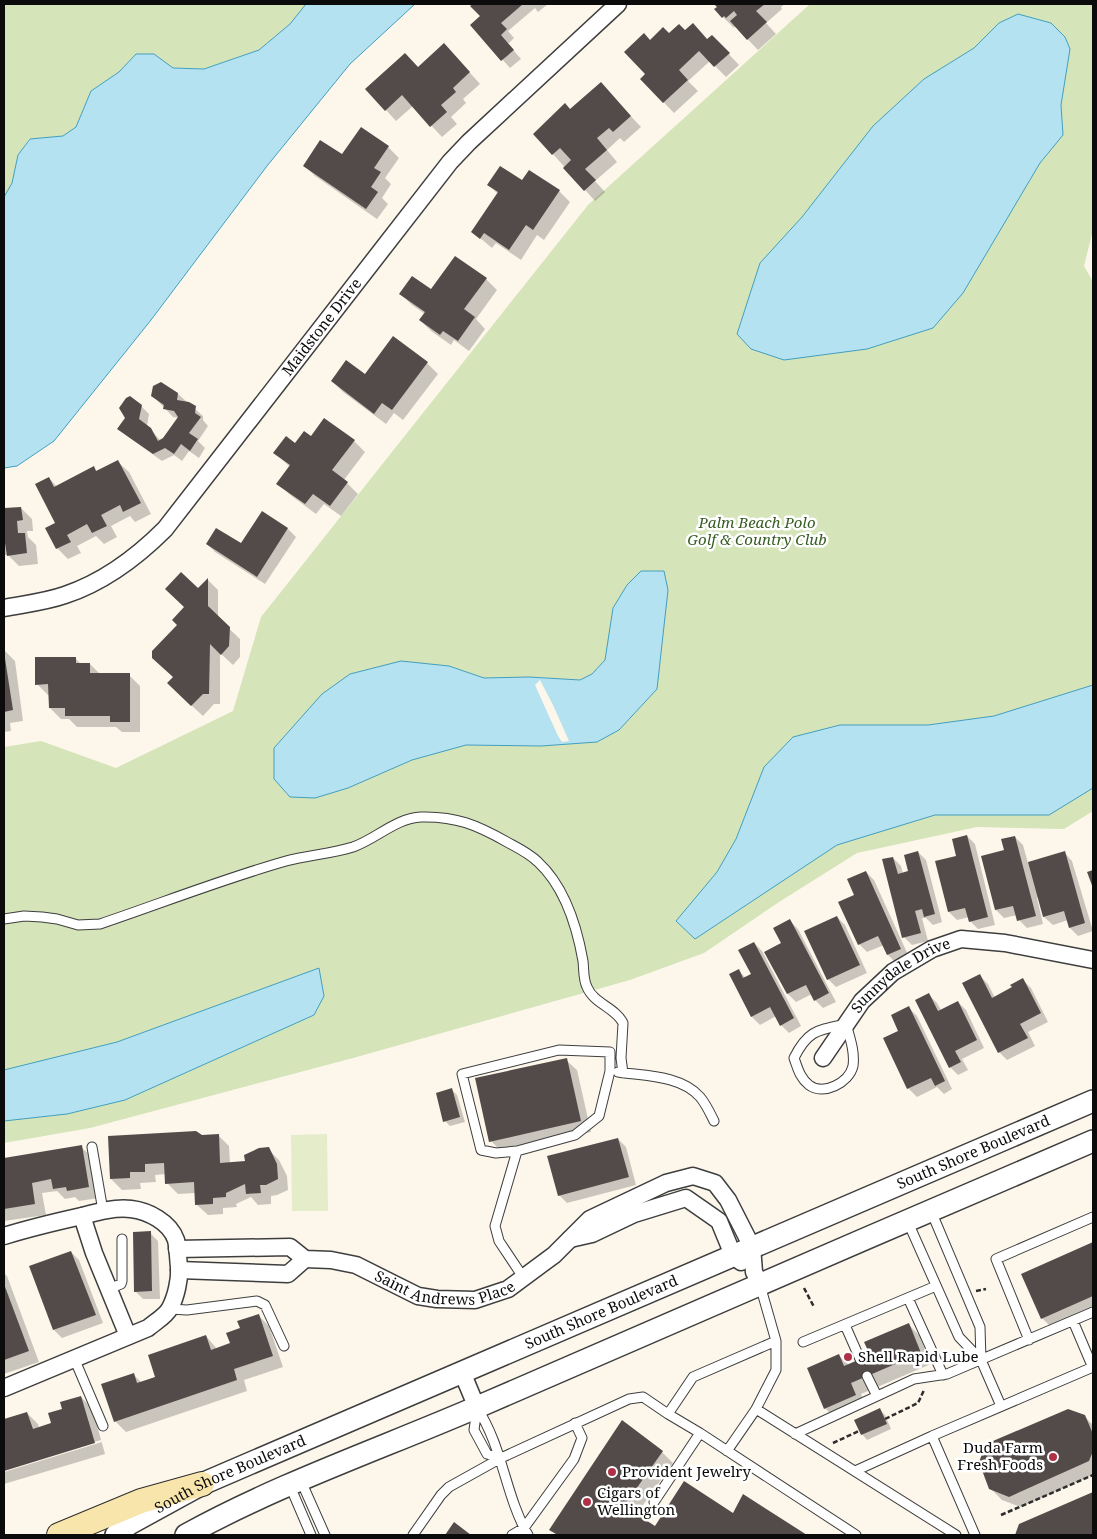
<svg xmlns="http://www.w3.org/2000/svg" width="1097" height="1539" viewBox="0 0 1097 1539" font-family="'Noto Serif',serif">
<style>
.green{fill:#d5e4b9}
.pitch{fill:#e5ecc9}
.water{fill:#b5e2f0;stroke:#429fc0}
.pier{fill:#fdf7eb}
.shadow{fill:#0003}
.building{fill:#534b49}
.lines{fill:none;stroke-linecap:round;stroke-linejoin:round}
.service-casing{stroke:#3e3e3e;stroke-width:11}
.minor-casing{stroke:#3e3e3e;stroke-width:19}
.tertiary-casing{stroke:#3e3e3e;stroke-width:24}
.secondary-casing{stroke:#2d2d2d;stroke-width:26}
.path{stroke:#2d2d2d;stroke-width:2.5;stroke-dasharray:5 2.5;stroke-linecap:butt}
.service{stroke:#fff;stroke-width:9}
.minor{stroke:#fff;stroke-width:16}
.tertiary{stroke:#fff;stroke-width:21}
.secondary{stroke:#f7e5ac;stroke-width:24}
.poi-dot{fill:#ae3148;stroke:#fff;stroke-width:2}
.labels{text-anchor:middle;stroke-width:5;stroke-linejoin:round;paint-order:stroke}
.street-label{font-size:15px;fill:#0b0b0b;stroke:#fff}
.park-label{font-size:15px;font-style:italic;fill:#365c22;stroke:#fff}
.poi-label{font-size:15px;fill:#0b0b0b;stroke:#fff;text-anchor:start}
</style>
<rect width="100%" height="100%" fill="#fdf7eb"/>
<path class="green" d="M4,4H306L290,24L259,50L204,69L173,68L154,55L136,54L119,72L91,91L77,127L63,136L29,139L18,155L12,183L4,197Z
M810,4H1093V230L1084,266L1093,282V811L1064,829L977,827L857,853L779,902L704,953L630,980L353,1058L90,1128L4,1143V747L41,741L116,768L233,711L261,617L588,205Z"/>
<path class="pitch" d="M327,1134L328,1211H292L291,1135Z"/>
<path class="water" d="M306,4H415L350,64L267,166L151,320L54,441L17,466L4,468V197L12,183L18,155L30,139L63,136L76,127L91,91L119,72L136,54H154L173,68L204,69L259,50L290,24Z
M1018,14L1051,23L1065,37L1070,49L1061,105L1063,135L1040,163L963,293L933,328L867,349L784,360L751,349L737,334L760,263L802,217L873,126L924,79L974,48L999,23Z
M641,571H664L668,590L657,689L619,730L597,742L541,746L466,745L412,760L348,788L315,798L290,797L274,779V748L322,694L350,674L401,661L449,666L484,678L529,677L580,680L592,674L605,660L613,608L627,585Z
M1093,685V788L1049,815H935L837,845L695,939L676,921L717,872L736,839L764,767L793,737L840,725H928L994,716Z
M319,968L324,996L314,1015L125,1100L67,1114L4,1121V1070L117,1042Z"/>
<path class="pier" d="M540,680L553,705L569,741L562,742L558,736L535,685Z"/>
<path class="shadow" d="M475,4H548L538,12L535,8L508,31L514,38L508,44L521,59L510,68L471,25L481,17L472,6Z
M715,4H785L781,7L782,9L766,23L776,34L758,50L735,26L734,28L723,17Z
M685,32L708,40L712,36L739,65L726,77L710,61L688,81L698,91L674,113L641,79L647,74L650,41L669,35Z
M455,56L480,84L463,99L466,103L451,117L457,124L442,137L413,106L396,121L386,110L418,68Z
M611,95L641,127L624,142L620,138L607,150L617,162L595,181L605,192L595,201L535,134L571,110Z
M388,147L399,158L385,178L391,184L382,198L388,204L377,219L315,176L304,165Z
M530,171L559,191L570,202L544,240L537,235L521,260L496,243L492,248L473,232L498,194L489,185L522,182Z
M486,279L497,290L476,319L485,329L469,351L454,340L451,345L431,331L420,320L425,314L412,305L401,294L431,291Z
M427,363L438,374L403,420L394,413L386,424L343,392L332,381Z
M178,394L203,416V420L208,426L198,441L205,448L199,458L189,451L182,461L174,455L162,461L127,436L119,428L141,406L149,414L147,426L161,441L179,418L173,417L153,396Z
M311,438L354,441L365,452L344,480L358,494L341,516L324,504L316,514L289,494L278,483L290,467L275,453Z
M118,462L129,472L151,514L135,522L130,516L111,526L117,537L104,544L96,536L77,546L81,553L68,559L57,548L56,523L49,478L57,487L93,468L98,472Z
M21,508L32,519L33,531H27L28,537L36,545L38,564L19,566L8,555H4V510Z
M262,513L288,529L296,537L265,584L215,552L207,544L241,545Z
M208,580L218,590V618L240,639V657L233,665L220,653V704H214L203,716L179,694L174,677L179,625L198,590Z
M4,650L15,661L23,721L10,723L11,731L4,732Z
M75,658L81,664H90L100,674L129,675L140,686V732H122L116,727H77L69,719H61L50,708V695H48L37,684Z
M967,836L975,844L995,925L978,929L970,921L969,917L957,920L949,912L958,856Z
M1015,837L1023,845L1028,863L1064,852L1072,861L1093,931L1078,936L1070,928L1068,920L1053,925L1044,917L1039,897L1037,898L1043,924L1027,928L1019,920L1017,915L1004,918L996,910L1005,851Z
M918,852L926,860L942,922L933,925L926,918H922L928,941L912,945L904,937L893,858L901,866L903,874L910,872Z
M866,872L874,880L909,957L896,963L888,955L884,945L867,952L859,944L856,895Z
M837,917L845,925L867,973L836,987L828,979Z
M790,921L798,929L836,1002L823,1008L815,1000L812,994L796,1002L788,994L766,952L782,944Z
M754,943L762,951L801,1026L789,1033L781,1025L776,1016L760,1025L752,1017L730,975L739,971L746,978L752,974Z
M980,976L988,984L995,998L1014,988L1023,980L1031,988L1048,1022L1028,1032L1035,1046L1007,1060L999,1052Z
M929,995L937,1003L941,1010L958,1002L966,1010L984,1048L962,1059L968,1070L958,1075L950,1067Z
M909,1008L917,1016L952,1089L944,1094L937,1087L917,1097L908,1088L885,1039L900,1032Z
M566,1060L577,1070L591,1132L502,1152L491,1141Z
M452,1090L457,1095L465,1122L450,1126L445,1121Z
M218,1135L229,1146L230,1164L246,1163L268,1149L279,1160L287,1176L288,1190L277,1195L271,1196V1204L258,1205L251,1197L236,1204L237,1207L223,1208V1214L208,1215L197,1205L196,1193L178,1194L167,1183L166,1174L155,1175L156,1182L140,1183L141,1189L122,1190L111,1179L202,1136Z
M618,1139L626,1147L636,1185L567,1203L559,1195Z
M81,1147L92,1157L99,1198L79,1201L75,1197L65,1199L57,1191L42,1193L46,1215L4,1221V1160Z
M150,1233L158,1241L160,1299H143L135,1291Z
M1093,1244V1311L1053,1329L1042,1318L1023,1275Z
M71,1252L79,1260L103,1323L62,1338L54,1330Z
M4,1273L7,1276L39,1362L4,1374Z
M258,1315L269,1326L283,1367L244,1380L247,1391L126,1432L115,1421L133,1374L142,1383L157,1378L206,1336L217,1349L232,1344L241,1329Z
M908,1324L919,1335L931,1364L861,1394L866,1406L836,1419L825,1408L839,1356L849,1365L871,1356Z
M81,1397L92,1408L105,1454L4,1484V1472L102,1442L101,1440L4,1469V1420L27,1413L38,1424L39,1428L52,1424L63,1410Z
M880,1410L885,1415L891,1429L867,1440L862,1434Z
M1085,1417L1093,1425V1475L1021,1507L1002,1500L990,1488Z
M622,1421L662,1452L673,1463L636,1515L655,1528L733,1515L743,1496L805,1535H556L551,1529Z
M1093,1494V1535H1016L1020,1525Z"/>
<path class="building" d="M473,4H523L501,23L507,29L501,35L514,50L501,61L470,25L480,16L470,6Z
M714,4H765L756,11L767,22L747,40L730,21L737,15L734,11L726,18L724,16L722,18L714,9L717,7Z
M693,23L707,39L712,35L730,53L714,67L699,51L679,70L688,80L663,103L640,79L645,74L624,52L644,33L650,40L663,27L669,33L679,24L685,30Z
M444,43L470,72L453,88L456,92L441,105L447,112L430,127L402,95L385,111L365,89L405,53L418,67Z
M601,82L631,116L613,132L609,128L597,138L607,150L585,169L596,180L584,191L563,168L571,160L560,148L552,155L533,134L565,103L570,109Z
M361,127L389,146L374,168L381,172L371,187L378,192L366,209L303,166L320,140L342,154Z
M500,166L522,180L529,170L560,190L533,230L526,225L509,250L484,233L480,239L471,232L498,192L487,185Z
M455,256L487,278L464,309L475,317L458,341L443,331L440,335L419,320L425,312L399,294L412,276L431,289Z
M393,336L428,362L392,410L382,403L374,414L331,381L346,360L365,374Z
M161,382L178,393L177,400L189,402L196,406L195,413L201,417L189,433L198,439L190,451L181,444L174,454L165,448L153,454L117,429L125,418L119,408L126,398L130,396L142,405L139,419L151,428L158,441L163,438L178,417L174,411L163,409L164,405L151,396L153,386Z
M324,418L355,440L332,470L348,482L330,506L313,494L305,504L276,484L290,465L273,453L286,436L295,443L304,431L311,436Z
M118,460L141,503L123,512L120,505L101,515L107,526L92,533L87,524L67,535L71,542L56,549L45,528L55,523L35,484L49,477L54,487L94,466L96,471Z
M21,507L23,520L17,521L18,533H25L27,553L7,556L5,543H4V508Z
M262,511L288,528L257,577L206,544L216,528L241,543Z
M181,572L198,588L208,578V606L230,627L229,646L221,655L210,644L209,694H203L191,706L167,683L173,677L152,658V651L177,625L172,620L184,607L165,589Z
M4,652L13,710L4,712Z
M35,657H76V663H90V673H130V722H110V716H65V708H49L48,684L35,685Z
M967,835L988,917L969,922L965,908L948,912L935,861L956,856L952,839Z
M1015,836L1036,916L1017,921L1013,906L995,910L981,856L1004,850L1001,839Z
M918,851L935,914L924,917L922,909L915,911L921,933L902,938L882,859L893,857L898,874L908,871L904,855Z
M1065,851L1085,923L1069,928L1064,911L1043,917L1028,862Z
M1093,870V888L1087,872Z
M866,871L901,949L887,955L878,936L858,945L838,902L854,895L847,879Z
M837,916L860,965L827,980L804,931Z
M790,919L829,993L814,1001L806,985L787,994L764,952L781,943L773,928Z
M754,942L794,1018L780,1026L770,1007L751,1017L729,974L739,969L743,978L751,974L738,950Z
M980,974L992,998L1012,987L1010,985L1023,978L1041,1013L1020,1024L1028,1038L998,1053L962,983Z
M929,993L938,1011L958,1001L977,1040L955,1051L961,1062L949,1068L915,1000Z
M909,1006L945,1081L935,1086L931,1078L907,1089L883,1038L898,1031L891,1015Z
M567,1058L581,1121L489,1142L475,1078Z
M452,1088L460,1117L443,1122L436,1093Z
M196,1131L202,1135L219,1134L220,1163L245,1161L244,1155L259,1148L269,1147L277,1164L278,1179L266,1185H260L261,1193L246,1194L245,1184L226,1193V1197L213,1198V1204L195,1205L194,1182L165,1184L164,1163L145,1164V1172H130V1178L110,1179L108,1136Z
M618,1138L629,1177L558,1196L547,1156Z
M82,1145L89,1187L67,1191L66,1187L53,1189L51,1179L32,1183L35,1204L4,1209V1158Z
M151,1231L152,1291L134,1292L133,1232Z
M1093,1242V1296L1041,1319L1021,1274Z
M71,1251L96,1315L53,1330L29,1266Z
M4,1284L29,1351L4,1360Z
M259,1314L273,1356L234,1369L237,1380L114,1422L101,1384L134,1373L137,1383L155,1377L148,1355L206,1335L211,1350L230,1343L226,1333L240,1328L237,1321Z
M909,1323L921,1353L851,1383L856,1395L824,1409L807,1368L839,1354L844,1366L870,1355L864,1342Z
M81,1396L95,1443L4,1471V1419L27,1412L33,1429L51,1423L48,1413L62,1409L60,1402Z
M880,1408L887,1424L861,1435L854,1420Z
M1068,1409L1085,1415L1093,1434V1451L1089,1461L1009,1497L989,1489L979,1462L986,1444Z
M622,1420L663,1451L624,1506L655,1526L684,1481L733,1513L743,1494L807,1535H558L549,1530Z
M1093,1492V1535H1015L1019,1524Z
M454,1522L471,1535H445Z"/>
<g class="lines">
<g class="service-casing">
<path id="service" d="M4,919L24,916L42,917L57,919L78,925L100,924C162,903 223,879 286,861C308,855 331,854 353,847C376,839 396,818 421,817C456,816 477,825 507,842C518,848 529,853 538,862C564,886 577,927 583,961C584,969 583,979 587,987C594,1004 615,1007 623,1023L621,1058L623,1073
M846,1024C850,1038 855,1052 853,1066C849,1083 823,1096 809,1085C800,1078 798,1069 794,1058C808,1030 818,1030 846,1024Z
M618,1072C644,1076 681,1075 700,1097C706,1104 710,1113 714,1121
M92,1147L103,1211
M517,1151L496,1153L481,1150L462,1074L559,1050L610,1052V1071L599,1116L575,1135L517,1151L495,1226L499,1241L523,1277
M931,1211L980,1327L981,1360L1001,1406
M907,1220L959,1337L981,1360
M760,1285L776,1341V1370L756,1409L956,1535
M109,1289L121,1284L122,1281V1239
M908,1298L943,1375
M170,1309L187,1310L257,1301L265,1305L284,1346
M1073,1321L1093,1368
M845,1325L860,1359
M1029,1340L996,1259L1093,1217
M803,1342L936,1286
M74,1358L103,1426
M867,1376L877,1396
M477,1408C503,1447 505,1495 528,1535
M477,1408L474,1430L487,1454L501,1458
M700,1433L856,1535
M795,1434L914,1379L947,1374L1093,1312
M932,1436L1093,1367
M727,1451L756,1409
M855,1471L932,1436L975,1535
M301,1481L325,1535
M290,1486L311,1535
M654,1502L700,1433L668,1414L693,1377L776,1341
M413,1535L441,1495L449,1487L501,1458L629,1399L643,1397L668,1414
M512,1535L524,1528L574,1459L582,1438L575,1423"/>
</g>
<g class="minor-casing">
<g id="minor">
<path id="s1" d="M4,608C24,604 45,602 65,595C104,582 136,558 165,529L450,162L469,142L618,4"/>
<path id="s2" d="M823,1058L862,1001L893,972L932,949L961,939L1005,943L1093,960"/>
<path d="M82,1216L94,1253L128,1336"/>
<path d="M4,1236C30,1228 55,1222 82,1216C97,1212 115,1207 131,1209C148,1211 170,1222 176,1240C178,1248 178,1259 179,1267C180,1279 176,1297 170,1308C166,1316 155,1322 148,1328L4,1388"/>
<path d="M570,1239L592,1234L634,1214L686,1198L719,1221L733,1255L741,1262"/>
<path id="s3" d="M177,1249L290,1247L305,1259L331,1260L356,1265L418,1296L437,1299L475,1300L508,1289L554,1255L590,1219L666,1183L693,1176L715,1183L728,1200L752,1247L754,1272L760,1284"/>
<path d="M179,1270L288,1274L305,1259"/>
<path d="M462,1372L477,1408"/>
</g>
</g>
<g class="tertiary-casing">
<g id="tertiary">
<path id="s4" d="M116,1535L129,1524L202,1484L1093,1101"/>
<path d="M186,1535C280,1483 383,1448 482,1405C685,1317 889,1228 1093,1141"/>
</g>
</g>
<g class="secondary-casing">
<path id="secondary" d="M59,1535L141,1501L202,1484"/>
</g>
<path class="path" d="M804,1288L814,1307
M976,1291L986,1289
M885,1419L918,1403L924,1390
M833,1443L859,1431
M1001,1515L1093,1475"/>
<use href="#service" class="service"/>
<use href="#minor" class="minor"/>
<use href="#tertiary" class="tertiary"/>
<use href="#secondary" class="secondary"/>
</g>
<g class="poi-dot">
<circle cx="848" cy="1357" r="5"/>
<circle cx="1053" cy="1457" r="5"/>
<circle cx="612" cy="1472" r="5"/>
<circle cx="587" cy="1502" r="5"/>
</g>
<g class="labels">
<g class="street-label">
<text dy="5" stroke="none"><textPath href="#s1" startOffset="439">Maidstone Drive</textPath></text>
<text dy="5" stroke="none"><textPath href="#s2" startOffset="116">Sunnydale Drive</textPath></text>
<text dy="5" stroke="none"><textPath href="#s4" startOffset="940">South Shore Boulevard</textPath></text>
<text dy="5" stroke="none"><textPath href="#s3" startOffset="279">Saint Andrews Place</textPath></text>
<text dy="5" stroke="none"><textPath href="#s4" startOffset="535">South Shore Boulevard</textPath></text>
<text dy="5" stroke="none"><textPath href="#s4" startOffset="130">South Shore Boulevard</textPath></text>
</g>
<g class="park-label">
<text x="757" y="528">Palm Beach Polo<tspan x="757" dy="17">Golf &amp; Country Club</tspan></text>
</g>
<g class="poi-label">
<text x="858" y="1362">Shell Rapid Lube</text>
<text x="1043" y="1453" text-anchor="end">Duda Farm<tspan x="1043" dy="17">Fresh Foods</tspan></text>
<text x="622" y="1477">Provident Jewelry</text>
<text x="597" y="1498">Cigars of<tspan x="597" dy="17">Wellington</tspan></text>
</g>
</g>
<rect width="1097" height="1539" fill="none" stroke="#0b0b0b" stroke-width="10"/>
</svg>
